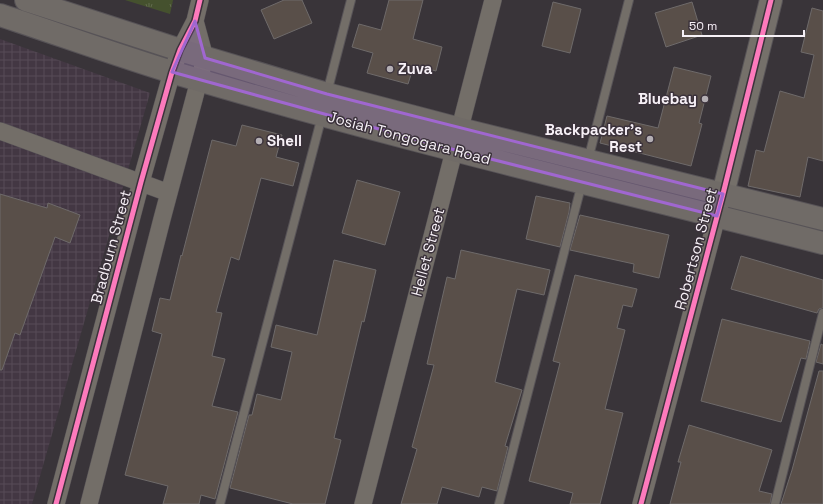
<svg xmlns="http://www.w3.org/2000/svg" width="823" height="504" viewBox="0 0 823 504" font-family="'Space Grotesk',sans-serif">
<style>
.industrial{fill:url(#industrial-grid)}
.grass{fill:url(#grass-tufts)}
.building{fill:#594f49;stroke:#6e6a6a}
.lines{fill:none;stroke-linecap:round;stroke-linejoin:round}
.lane-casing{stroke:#575357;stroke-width:10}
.street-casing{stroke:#575357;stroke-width:18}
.secondary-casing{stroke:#575357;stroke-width:24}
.highway-casing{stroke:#575357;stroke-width:24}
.lane{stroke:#736e68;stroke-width:8}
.street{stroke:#736e68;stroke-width:17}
.secondary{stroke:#75706a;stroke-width:22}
.highway{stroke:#706b67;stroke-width:22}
.cycleway-casing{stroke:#3b323b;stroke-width:8}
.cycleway{stroke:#fd7abc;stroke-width:5}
.marked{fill:#a067d0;fill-opacity:0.2;stroke:#a067d0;stroke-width:3;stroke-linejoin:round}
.poi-dot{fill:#b4afb4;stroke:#3b323b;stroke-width:1.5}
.labels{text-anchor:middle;stroke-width:3;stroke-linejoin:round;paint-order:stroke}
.poi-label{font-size:15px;font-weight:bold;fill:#f7f1f7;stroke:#3b323b;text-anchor:start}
.street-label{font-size:15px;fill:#f7f1f7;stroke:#3b323b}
</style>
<defs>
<pattern id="industrial-grid" width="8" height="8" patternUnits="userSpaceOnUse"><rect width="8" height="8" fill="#433743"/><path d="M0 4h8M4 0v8" fill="none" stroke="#564b56"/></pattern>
<pattern id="grass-tufts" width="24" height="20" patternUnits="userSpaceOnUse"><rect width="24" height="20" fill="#45512e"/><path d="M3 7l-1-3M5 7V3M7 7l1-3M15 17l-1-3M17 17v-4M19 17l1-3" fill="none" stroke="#616a4d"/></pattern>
</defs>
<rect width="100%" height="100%" fill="#393439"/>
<path class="industrial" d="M0,39L150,93L32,504H0Z"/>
<path class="grass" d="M125,0H173L170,14Z"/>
<path class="building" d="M284,0H302L312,23L274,39L261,10Z
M389,0H423L413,39L442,47L436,71L414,65L408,84L367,73L373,53L352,47L359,24L381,30Z
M553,2L581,9L570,53L542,46Z
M692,2L702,35L666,47L655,13Z
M812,8L823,11V161L808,157L800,197L748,186L756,150L764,152L780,91L804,98L814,55L801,52Z
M674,67L711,76L699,123L702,124L691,166L600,143L607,116L658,128Z
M242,125L282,135L276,157L299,163L293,186L261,178L239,260L231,257L216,312L222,313L212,356L225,359L212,406L238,412L215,499L201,495L199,504H163L168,486L125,475L162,334L152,331L160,298L170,300L181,255L182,256L212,140L236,146Z
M357,180L400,192L385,245L342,233Z
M0,194L47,208L48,203L80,215L70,243L55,237L20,335L15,333L2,370H0Z
M536,196L570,203L569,212L560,247L526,239Z
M580,215L669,235L659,278L633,272L634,264L570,250Z
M461,250L550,270L544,295L517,289L495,382L522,390L505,446L508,447L497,491L482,487L479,497L442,487L437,504H401L417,449L412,447L434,365L427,364L447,277L455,279Z
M741,256L823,280V308L819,309L817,313L731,289Z
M334,260L376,270L364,322L362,321L334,438L341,440L325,504H293L230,488L249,415H252L257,394L281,400L292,352L271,347L276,325L317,335Z
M575,275L637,289L632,307L623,305L617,328L625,330L605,409L623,413L600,504H570L573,493L529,481L560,363L553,361Z
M722,319L810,341L806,359L801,358L781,422L701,401Z
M821,344L823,345V364L816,362Z
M819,371H823V504H781L792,470Z
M689,425L772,450L759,491L772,494L770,504H670L681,462H678Z"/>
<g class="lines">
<g class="lane-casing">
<path id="lane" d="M327,93L351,0
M588,160L629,0
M220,504L322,116
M499,504L582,183
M775,504L823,313"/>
</g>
<g class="street-casing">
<path id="street" d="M0,131L169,193
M56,504L141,182L172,72L180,50L195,21L200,0
M89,504L162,219L205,58L195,21
M363,504L493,0
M641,504L720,205"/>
</g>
<g class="secondary-casing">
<path id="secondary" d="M723,194L771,0"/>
</g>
<g class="highway-casing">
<path id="highway" d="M26,0L180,50L327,94L460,129L823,219
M0,15C58,34 116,55 175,73C389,137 607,188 823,243"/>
</g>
<use href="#lane" class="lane"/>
<use href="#street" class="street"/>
<use href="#secondary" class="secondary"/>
<use href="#highway" class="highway"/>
<g class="cycleway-casing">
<path id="cycleway" d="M56,504L141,182L172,72L180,50L195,21L200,0
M641,504L723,194L771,0"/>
</g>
<use href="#cycleway" class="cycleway"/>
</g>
<path class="marked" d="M195,21L205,58L327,94L723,194L717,216L455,150L172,72Z"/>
<g class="poi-dot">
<circle cx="390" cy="69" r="4"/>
<circle cx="705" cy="99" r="4"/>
<circle cx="650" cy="139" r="4"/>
<circle cx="259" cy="141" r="4"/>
</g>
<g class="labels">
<g class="poi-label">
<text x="398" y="74">Zuva</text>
<text x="697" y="104" text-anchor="end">Bluebay</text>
<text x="642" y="135" text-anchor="end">Backpacker's<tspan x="642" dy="17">Rest</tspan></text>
<text x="267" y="146">Shell</text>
</g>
<g class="street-label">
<text transform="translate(409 138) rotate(15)" y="5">Josiah Tongogara Road</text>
<text transform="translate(111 247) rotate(-75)" y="5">Bradburn Street</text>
<text transform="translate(696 249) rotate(-75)" y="5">Robertson Street</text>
<text transform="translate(428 252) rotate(-75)" y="5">Hellet Street</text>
</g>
</g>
<path d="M683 30v6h121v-6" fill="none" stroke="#f7f1f7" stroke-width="2"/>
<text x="689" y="30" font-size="12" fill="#f7f1f7" stroke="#3b323b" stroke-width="3" paint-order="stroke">50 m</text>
</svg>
